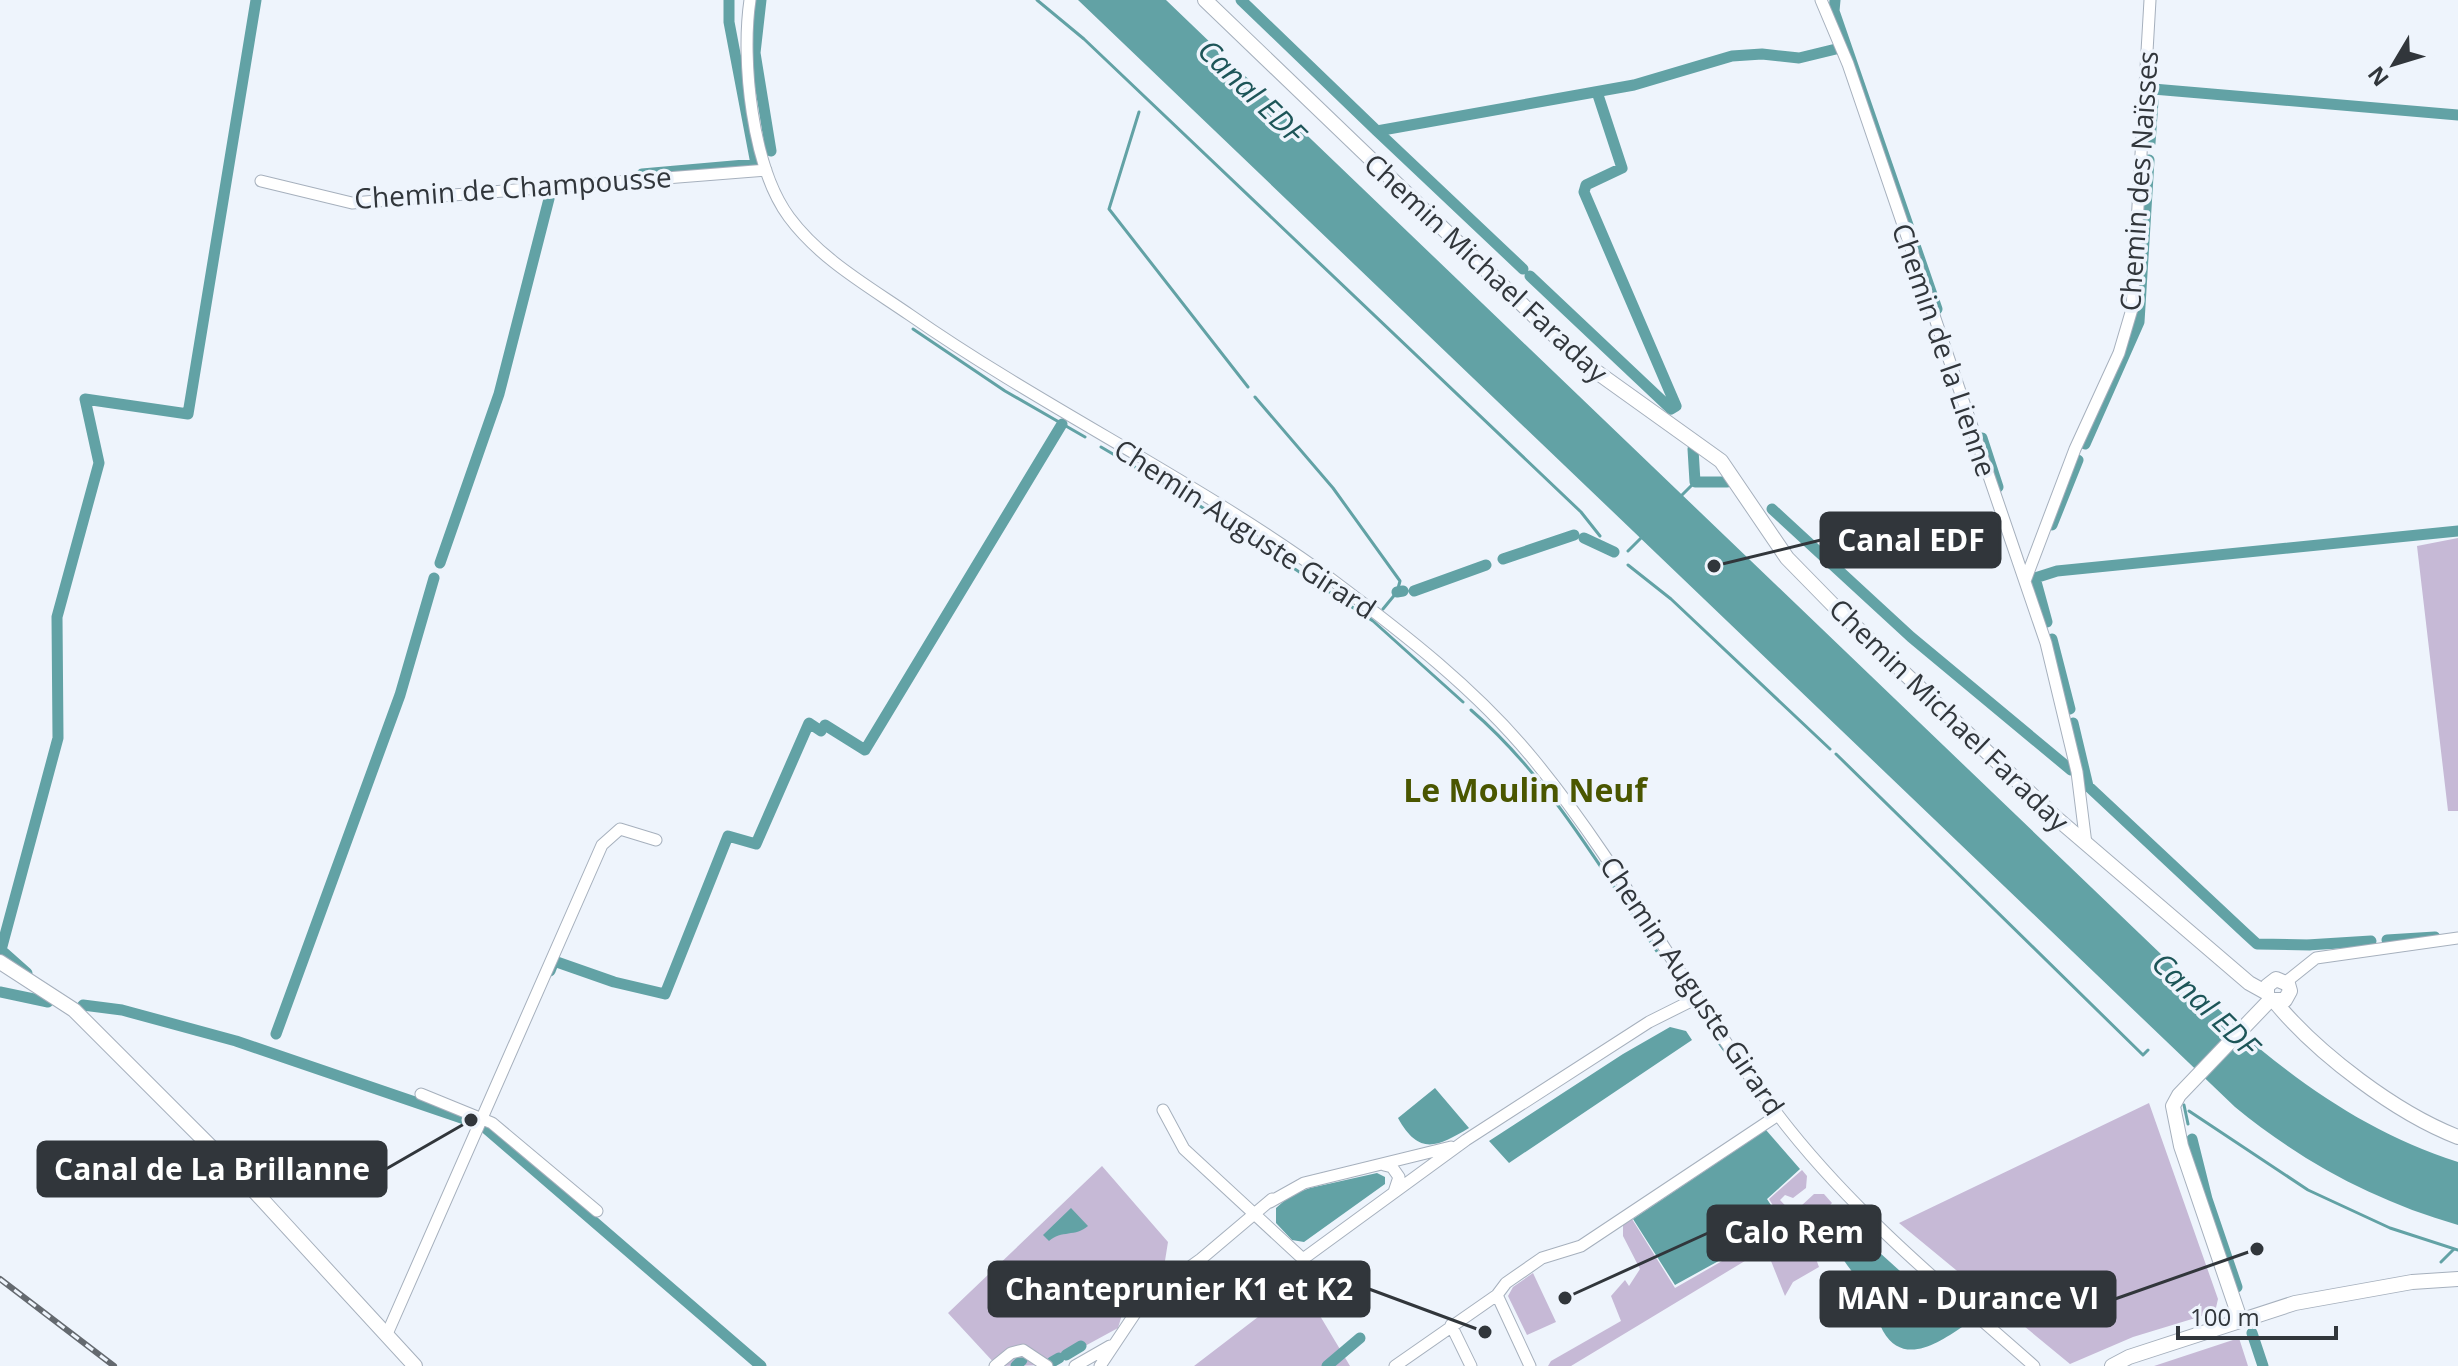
<svg xmlns="http://www.w3.org/2000/svg" width="2458" height="1366" viewBox="0 0 2458 1366" font-family="'Open Sans',sans-serif">
<style>
.green{fill:#c6b9d6}
.water{fill:#62a2a5}
.lines{fill:none;stroke-linecap:round;stroke-linejoin:round}
.stream{stroke:#62a2a5;stroke-width:3}
.canal{stroke:#62a2a5;stroke-width:11}
.street-casing{stroke:#a6b0bd;stroke-width:13}
.secondary-casing{stroke:#a6b0bd;stroke-width:16}
.street{stroke:#fff;stroke-width:11}
.secondary{stroke:#fff;stroke-width:14}
.rail-casing{stroke:#64696f;stroke-width:6}
.rail{stroke:#eef4fc;stroke-width:3;stroke-dasharray:9;stroke-linecap:butt}
.labels{text-anchor:middle;stroke-width:7;stroke-linejoin:round;paint-order:stroke}
.street-label{font-size:28px;fill:#31363b;stroke:#eef4fc}
.water-label{font-size:30px;font-style:italic;fill:#1d5558;stroke:#eef4fc}
.quarter-label{font-size:32px;font-weight:bold;fill:#4a5600;stroke:#eef4fc}
.leader{fill:none;stroke:#31363b;stroke-width:3}
.callout-dot{fill:#31363b;stroke:#eef4fc;stroke-width:3}
.callout{fill:#31363b;stroke:#31363b;stroke-width:3}
.callout-label{font-size:30px;text-anchor:middle;font-weight:bold;fill:#fff}
</style>
<rect width="100%" height="100%" fill="#eef4fc"/>
<path class="green" d="M2458,538V811H2448L2417,546Z
M2149,1103L2218,1299L2215,1312L2133,1337L2070,1364L1899,1223Z
M1102,1166L1168,1242L1164,1267L1124,1308L1118,1328L1050,1365L997,1366L948,1313Z
M1802,1170L1807,1176L1806,1188L1793,1198L1785,1195L1780,1200L1798,1219L1802,1215L1801,1206L1814,1194H1824L1832,1203L1821,1215L1571,1366H1548L1551,1361L1621,1321L1611,1296L1625,1280L1629,1286L1640,1269L1623,1236V1225L1632,1219L1675,1288L1785,1225L1769,1199Z
M1801,1241L1810,1243L1819,1267L1793,1282L1785,1296L1771,1261Z
M1533,1273L1556,1322L1527,1335L1508,1296L1513,1287Z
M1301,1284L1350,1366H1194Z
M2239,1338L2248,1366H2154Z"/>
<path class="water" d="M1078,0H1166L2260,1049C2321,1099 2383,1138 2458,1162V1225C2375,1201 2302,1162 2235,1107Z
M1670,1027L1686,1031L1692,1040L1509,1163L1489,1141L1623,1054Z
M1435,1088L1469,1128C1437,1147 1419,1156 1398,1118Z
M1766,1130L1800,1169L1767,1199L1784,1225L1675,1285L1633,1219Z
M1377,1173L1385,1177V1184L1304,1242L1292,1240L1276,1223V1208L1291,1195L1310,1188Z
M1071,1208L1088,1226C1076,1237 1061,1230 1049,1241L1043,1235Z
M1846,1230L1859,1234L1962,1327C1937,1344 1903,1366 1883,1331C1877,1320 1875,1307 1869,1296C1858,1277 1843,1263 1834,1243L1836,1236Z"/>
<g class="lines">
<path class="stream" d="M1037,0L1084,39L1581,512L1600,536
M1139,112L1109,209L1248,387
M913,329L1005,391L1085,437
M1255,397L1333,488L1400,581L1397,592L1383,609
M1101,447L1181,494
M1680,497L1695,482
M1194,502L1373,621L1463,702
M1628,551L1642,537
M1628,565L1671,599L1830,749
M1471,710C1550,778 1602,871 1660,956
M1836,754L2143,1055L2148,1050
M1717,1040L1731,1059
M2184,1105L2188,1124
M2189,1111L2308,1190L2390,1228L2458,1250
M2441,1262L2454,1249"/>
<path class="canal" d="M761,0L755,53L771,151
M1241,0L1377,131
M1835,0L1834,11L1937,309
M2153,89L2458,115
M2150,143L2153,101
M642,174L756,164L729,22V0
M1523,269L1377,131L1634,85L1732,56L1762,54L1799,58L1836,49
M1530,276L1671,409L1676,406L1584,192L1586,185L1622,168L1597,92
M1982,438L1998,487
M2085,444L2139,322L2149,160
M1693,449L1695,482H1727
M1772,509L1911,637L2071,770
M2052,525L2078,460
M1584,538L1614,552
M1503,559L1574,535
M440,563L499,394L551,191
M1414,591L1486,565
M1397,592L1403,591
M2047,622L2035,578L2057,571L2458,531
M2052,639L2070,709
M2073,723L2088,786L2245,933L2257,944L2310,945
M825,725L865,750L1062,424
M2387,940L2435,937
M2307,945L2371,941
M0,949L27,973
M1,950L58,738L57,617L99,463L85,399L188,414L256,0
M550,971L554,961L614,982L665,994L728,836L756,844L809,723L821,731
M0,992L48,1002
M83,1005L122,1010L236,1041L482,1125L761,1366
M276,1034L400,695L434,578
M2192,1139L2207,1199L2237,1287
M2252,1333L2263,1366
M1066,1355L1081,1346
M1052,1362L1059,1358
M1016,1366L1022,1360
M1327,1366L1360,1338"/>
<g class="street-casing">
<path id="street" d="M750,0C741,60 752,167 789,217C820,259 868,286 910,315C1045,409 1197,481 1331,579C1403,633 1477,690 1534,760C1629,876 1696,1012 1789,1129C1860,1218 1949,1291 2034,1366
M1821,0L1848,64L2046,643L2077,772L2086,844
M261,181L352,203L766,170
M2025,581L2075,449L2119,353L2132,309L2150,0
M2286,982L2316,958L2458,938
M421,1094L492,1123L597,1211
M1163,1110L1184,1149L1303,1259L1466,1140L1649,1022L1697,998
M1384,1165L1392,1167L1399,1177L1394,1192
M1270,1202L1304,1183L1451,1147
M1497,1295L1506,1283L1542,1258L1581,1246L1778,1115
M1497,1295L1530,1366
M1451,1325L1471,1366
M387,1334L602,845L620,829L656,840
M995,1366L1011,1353L1023,1350L1047,1366
M1075,1366L1110,1346
M1100,1366L1144,1300L1201,1259L1272,1199
M1395,1366L1497,1295"/>
</g>
<g class="secondary-casing">
<path id="secondary" d="M1205,0L1580,360L1721,461L1787,558L1834,606L2054,816L2249,983L2267,993
M0,962L74,1010L246,1182L415,1366
M2267,993V986L2276,979L2288,984L2290,991L2285,1000H2271
M2275,1002C2318,1054 2396,1113 2458,1137
M2240,1319L2181,1146L2173,1106L2179,1095L2270,1000
M2112,1366L2129,1357L2295,1303L2412,1282L2458,1279"/>
</g>
<use href="#street" class="street"/>
<use href="#secondary" class="secondary"/>
<g class="rail-casing">
<path id="rail" d="M0,1279L114,1366"/>
</g>
<use href="#rail" class="rail"/>
</g>
<g class="labels">
<g class="street-label">
<text transform="translate(2139 181) rotate(-86)" y="10">Chemin des Naïsses</text>
<text transform="translate(513 188) rotate(-4)" y="10">Chemin de Champousse</text>
<text transform="translate(1486 268) rotate(43)" y="10">Chemin Michael Faraday</text>
<text transform="translate(1944 350) rotate(71)" y="10">Chemin de la Lienne</text>
<text transform="translate(1245 529) rotate(33)" y="10">Chemin Auguste Girard</text>
<text transform="translate(1949 715) rotate(44)" y="10">Chemin Michael Faraday</text>
<text transform="translate(1692 986) rotate(56)" y="10">Chemin Auguste Girard</text>
</g>
<g class="water-label">
<text transform="translate(1251 92) rotate(44)" y="10">Canal EDF</text>
<text transform="translate(2205 1005) rotate(44)" y="10">Canal EDF</text>
</g>
<g class="quarter-label">
<text x="1525" y="802">Le Moulin Neuf</text>
</g>
</g>
<path class="leader" d="M1714 566L1821 540M471 1120L386 1169M1565 1298L1708 1233M1485 1332L1369 1289M2257 1249L2115 1299"/>
<g class="callout-dot">
<circle cx="1714" cy="566" r="8"/>
<circle cx="471" cy="1120" r="8"/>
<circle cx="1565" cy="1298" r="8"/>
<circle cx="1485" cy="1332" r="8"/>
<circle cx="2257" cy="1249" r="8"/>
</g>
<g class="callout">
<rect x="1821" y="513" width="179" height="54" rx="8"/>
<rect x="38" y="1142" width="348" height="54" rx="8"/>
<rect x="1708" y="1206" width="172" height="54" rx="8"/>
<rect x="989" y="1262" width="380" height="54" rx="8"/>
<rect x="1821" y="1272" width="294" height="54" rx="8"/>
</g>
<g class="callout-label">
<text x="1911" y="551">Canal EDF</text>
<text x="212" y="1180">Canal de La Brillanne</text>
<text x="1794" y="1243">Calo Rem</text>
<text x="1179" y="1300">Chanteprunier K1 et K2</text>
<text x="1968" y="1309">MAN - Durance VI</text>
</g>
<g transform="translate(2394 64) rotate(232)" stroke="#eef4fc" stroke-width="6" paint-order="stroke">
<path d="M0-6L14 30L0 20L-14 30Z" fill="#31363b"/>
<text y="-12" font-size="22" font-weight="bold" text-anchor="middle" fill="#31363b">N</text>
</g>
<path d="M2178 1326v12h158v-12" fill="none" stroke="#31363b" stroke-width="4"/>
<text x="2190" y="1326" font-size="24" fill="#31363b" stroke="#eef4fc" stroke-width="6" paint-order="stroke">100 m</text>
</svg>
